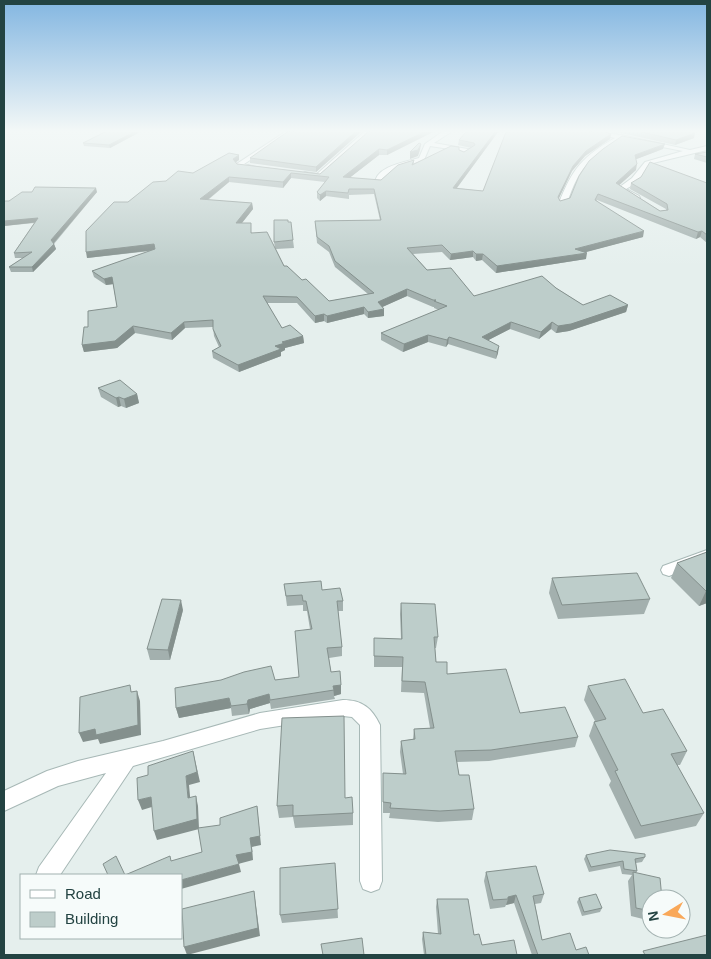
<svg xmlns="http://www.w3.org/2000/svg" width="711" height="959" viewBox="0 0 711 959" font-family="Helvetica,sans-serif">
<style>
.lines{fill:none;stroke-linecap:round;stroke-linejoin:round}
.street-casing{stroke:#a7b8b6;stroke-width:2}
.street{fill:#fff;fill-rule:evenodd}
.wall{fill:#a3b0ae;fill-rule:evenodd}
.shaded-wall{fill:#84908d}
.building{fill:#bdcdca;stroke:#84908d;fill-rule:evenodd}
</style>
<rect width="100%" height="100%" fill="#e5efed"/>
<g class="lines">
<g class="street-casing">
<path id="street" d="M285,132H293L244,164L256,167V169L235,165Z
M364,132H371L322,178L305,176L301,174L305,172L317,174Z
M442,132H451L434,143L473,150L463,156L460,154L463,151L430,146L424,160C408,166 389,167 381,184H375C375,166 406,162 419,158L425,144Z
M590,132L621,135L690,150L707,146V150L649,164L638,182L626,189L639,196L640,198L636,200L617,189L632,178L645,162L683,151L621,139C588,159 580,166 567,203L560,205L559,203C572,169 583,156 615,138Z
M707,550V561L669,576L663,574L661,570L663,566Z
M343,700C362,700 372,708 380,725L382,881L379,889L371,892L363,889L360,881V725L352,717L343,716L260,729L133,766L60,875H36L39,867L106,773L58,786L4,811V791L47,771L78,761L163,741L260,713Z"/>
</g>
<use href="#street" class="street"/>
</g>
<path class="wall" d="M140,132L110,148L84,146L83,143Z
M361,132L316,172L250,163V158Z
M368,132H433L387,155H379L349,178L381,180L414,160V164L459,150L464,152L471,148L458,145L459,140L498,132L457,188L483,191L611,134L610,139L585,156L572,171L559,198L560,201L570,198L579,176L663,149L636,159V170L619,185L660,211L666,210V209L630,189L631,183H707V243L700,237L696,239L597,200V201L643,237L585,252L586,259L496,273L482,260L476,261L473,257L450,260L442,252L413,254L427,270L474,296L556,288L583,305H628L626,312L569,331L556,333L551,329L539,339L510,329L488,340L498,353L496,359L448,344L446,347L428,342L403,352L381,340V333L439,310L434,308V307H433L407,296L382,307L384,316L368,318L364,314L327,323L324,321L315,323L297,303H267L282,328L303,336L304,343L285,348V350L281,352V356L239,372L213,358L212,351L219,347L214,336L213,327L185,328L172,340L135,333L117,348L84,352L82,345L88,327L117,307L113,284L106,285L94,277L92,271L150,251L87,258L128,202L166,181L239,160L236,162L237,164L320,174ZM291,178L325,182L317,192V198L320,201L326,196L349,199V195L374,194L380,220L315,221L317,243L329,252L335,267L368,294L329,301L284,266L276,249L294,248L293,240L274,242L275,248L252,233L242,223L253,209L252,203L208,200L229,182L283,188Z
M611,132H693L694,138L675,145L621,133Z
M707,152V163L694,159L695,154Z
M32,192H97L54,244L56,249L33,272H11L9,267L23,258H15L14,253L34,223L4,226V201H9Z
M98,388L137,394L139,403L126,408L121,406L118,407L101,397Z
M707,552V603L699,606L671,578L677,563Z
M552,578L650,599L644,614L558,619L549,593Z
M284,584L322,590L343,601V611H338L342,647V656L329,658L331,672L341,685V694L334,696L335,699L271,709L270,703L250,709L249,714L232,716L231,708L179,718L176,708L275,680L299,677L310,629L307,611H303V605L287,606Z
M401,603L438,637L436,648H435L436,662L447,674L520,713L578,737L575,747L489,761L457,762L459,775L474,809L472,820L438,822L389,818L390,813H383V773L403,774L400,752L401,741L413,739L414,729L430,728L424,693L401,692L402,667H374V638L401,639L400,614Z
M183,610L170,660H150L147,649Z
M588,686L643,713L687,751L680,765H677L704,813L696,826L635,839L609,785L611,781L589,736L594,722L595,721L584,700Z
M345,798L353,813V825L295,828L293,817L279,818L277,806Z
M586,855L645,857L642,862L636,863L637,871L636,873L651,899V921L631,916L628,881L632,875L622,874L620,866L589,872L584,859Z
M335,863L338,918L282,923L280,915Z
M486,872L544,894L541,903L535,904L542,940L576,950L589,955H532L514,903L506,905L505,907L490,909L484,881Z
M579,898L602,908L600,912L582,916L577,902Z
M437,899L474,935L482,945L517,955H424L422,939L423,932L438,934L436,907Z"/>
<path class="shaded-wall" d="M134,132H140L110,148L109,145Z
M355,132H361L316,172V167Z
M424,132H433L387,155V150Z
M495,132H498L453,193V188Z
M695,133L694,138L675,145L676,140Z
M611,134L610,139L585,156L572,171L557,202L558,197L573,166L586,151Z
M421,144L420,150L418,156L410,159V152Z
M665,144L663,149L634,160L635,155Z
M379,149V155L343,183V177Z
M239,155V160L233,164V159Z
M637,164L636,170L615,189L616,183Z
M291,173V178L283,188V182Z
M229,177V182L201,205L200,199Z
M96,188L97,192L52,245L51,240Z
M326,191V196L320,201V195Z
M252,203L253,209L237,229L236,223Z
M38,218L39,222L4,226V221Z
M644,231L643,237L579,254L587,253L586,259L496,273L497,266L575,249Z
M702,231L700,237L696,239L698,232Z
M54,244L56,249L33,272L32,267Z
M154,244L155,250L87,258L86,252Z
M473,251V257L450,260L451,254Z
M476,254H483L482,260L476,261Z
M112,277L114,284L106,285L104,279Z
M407,289V296L378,309V302Z
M628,305L626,312L569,331L556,333L558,326Z
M364,307V314L327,323V316Z
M384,309V316L368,318V312Z
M324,314V321L315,323V316Z
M184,322L185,328L172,340L171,333Z
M511,322L510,329L481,344L482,337Z
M552,322L551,329L539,339L541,332Z
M133,326L135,333L117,348L84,352L82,345Z
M428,335V342L403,352L404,344Z
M303,336L304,343L285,348V350L281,352V356L239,372L238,365L275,346L282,342Z
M449,337L448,344L446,347L447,340Z
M499,346L498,353L496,359L497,352Z
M137,394L139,403L126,408L124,399Z
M119,397L121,406L118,407L116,398Z
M706,591H707V603L699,606Z
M181,600L183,610L170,660L168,650Z
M341,685V694L334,696L333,686Z
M137,691L140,701L141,735L100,744L98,739L83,742L79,733Z
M269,694L270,703L250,709L249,714L247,704L248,700Z
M229,698L231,708L179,718L176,708Z
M193,751L200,782L189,785L191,807L188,798L186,776Z
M196,796L198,806L199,829L157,840L154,831Z
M151,797L155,806L142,810L138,800Z
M257,806L261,845L252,847L253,860L238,864L236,855L250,838Z
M239,864L241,872L181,889V880Z
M254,891L260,936L187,955L184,947Z
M516,895L514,903L506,905L508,899V897Z"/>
<path class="building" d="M105,132H134L109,145L83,143Z
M287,132H355L316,167L250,158Z
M368,132H424L387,150L379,149L343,177L381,180L398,165L414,160L412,165L451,146L459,147V150L464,152L475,145L474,143L459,140L466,132H495L453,188L483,191L506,132H605L611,134L586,151L573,166L558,197L560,201L570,198L579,176L589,161L603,149L622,136L665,144L635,155L637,164L616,183L660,211L668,210L667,204L631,183L641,177L650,162L707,183V235L702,231L698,232L598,194L595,200L644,231L575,249L587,253L497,266L483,254H476L473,251L451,254L442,245L407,248L427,270L451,268L474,296L542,276L556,288L583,305L610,295L628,305L571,324L558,326L552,322L541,332L511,322L482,337L499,346L497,352L449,337L447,340L428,335L404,344L381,333L447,306L434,301L436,300H433L407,289L378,302L384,309L368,312L364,307L327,316L324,314L315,316L297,297L263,296L282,328L290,325L303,336L282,342L285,343L275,346L281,349L238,365L212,351L221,346L213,329V320L184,322L171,333L133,326L115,341L82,345L84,327H88V311L117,307L112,277L104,279L92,271L155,249L154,244L86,252V231L114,202H128L153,182L166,181L178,171L193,173L229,153L239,155L233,159L237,164L320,174ZM291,173L329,177L317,192L320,195L326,191L348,193L349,189H374L381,220L315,221L317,237L329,246L335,261L374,293L329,301L306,279L302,280L287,266H284L267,232L251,233V223H236L252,203L200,199L229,177L283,182Z
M642,132H693L695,133L676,140Z
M419,143L421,144L418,150L410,152Z
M707,152V157L695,154Z
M35,187L96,188L51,240L54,244L32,267H9L32,252L14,253L38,218L4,221V201H9L22,192H32Z
M274,220H288V222H291L293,240L274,242Z
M120,380L137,394L124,399L119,397L116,398L98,388Z
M707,552V591H706L677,563Z
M637,573L650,599L562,605L552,578Z
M321,581L322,590L340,588L343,601H337L342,647L327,648L331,672L340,671L341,685L333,686L334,690L270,700L269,694L248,700L247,704L231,706L229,698L176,708L175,688L221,680L244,672L271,666L275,680L299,677L295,631L312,629L306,601H303L302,595L286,596L284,584Z
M162,599L181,600L168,650L147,649Z
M401,603L435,604L438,637H434L436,662H447V674L506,669L520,713L565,707L578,737L491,750L455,751L459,775H469L474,809L440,811L390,808L391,803L383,802V773L406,774L401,741L415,739L414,729L434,728L425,682L402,681L403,657L374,656V638L402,639Z
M625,679L643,713L663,709L687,751L671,754L704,813L641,826L615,771L618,770L594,722L606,719L588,686Z
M130,685L131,692L137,691L138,725L96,735L95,729L79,733L80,697Z
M344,716L345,798L352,797L353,813L293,816V805L277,806L282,718Z
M193,751L197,772L186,776L188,798L196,796L197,819L154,831L151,797L138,800L137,778L148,775V766Z
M257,806L260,836L250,838L252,852L236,855L239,864L181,880V875H108L103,864L116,856L125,875L170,856L171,861L202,852L198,828L220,825V818Z
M610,850L645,854V857L635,859L637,871L624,869L623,861L591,867L586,855Z
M335,863L338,909L280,915V868Z
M536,866L544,894L533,896L542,940L570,933L576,950L586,947L589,955H538L516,895L508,897V899L493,900L486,872Z
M633,872L660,878L662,899H651V911L636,908Z
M254,891L258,928L184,947L182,909Z
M596,894L602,908L584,912L579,898Z
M437,899H468L474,935L479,934L482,945L514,940L517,955H426L423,932L441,934Z
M707,935V955H645L643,951Z
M362,938L364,955H323L321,944Z"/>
<linearGradient id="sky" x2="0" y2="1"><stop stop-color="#83b6e1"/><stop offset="0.49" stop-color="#f3f8f7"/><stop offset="1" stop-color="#f3f8f7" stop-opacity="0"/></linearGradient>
<rect width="711" height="267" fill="url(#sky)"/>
<rect width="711" height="959" fill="none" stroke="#234342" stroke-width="10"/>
<rect x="20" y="874" width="162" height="65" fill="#f6fbfa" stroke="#a2b1b0"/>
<rect x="30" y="890" width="25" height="8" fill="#ffffff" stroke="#a2b1b0"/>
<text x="65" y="899" font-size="15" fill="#234342">Road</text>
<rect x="30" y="912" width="25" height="15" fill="#bdcdca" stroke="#a2b1b0"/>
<text x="65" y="924" font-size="15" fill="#234342">Building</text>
<g transform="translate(666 914) rotate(260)"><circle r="24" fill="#f6fbfa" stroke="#a2b1b0"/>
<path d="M0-4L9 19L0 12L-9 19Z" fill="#f9a859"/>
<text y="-8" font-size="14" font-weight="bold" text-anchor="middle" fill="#234342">N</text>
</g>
</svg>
